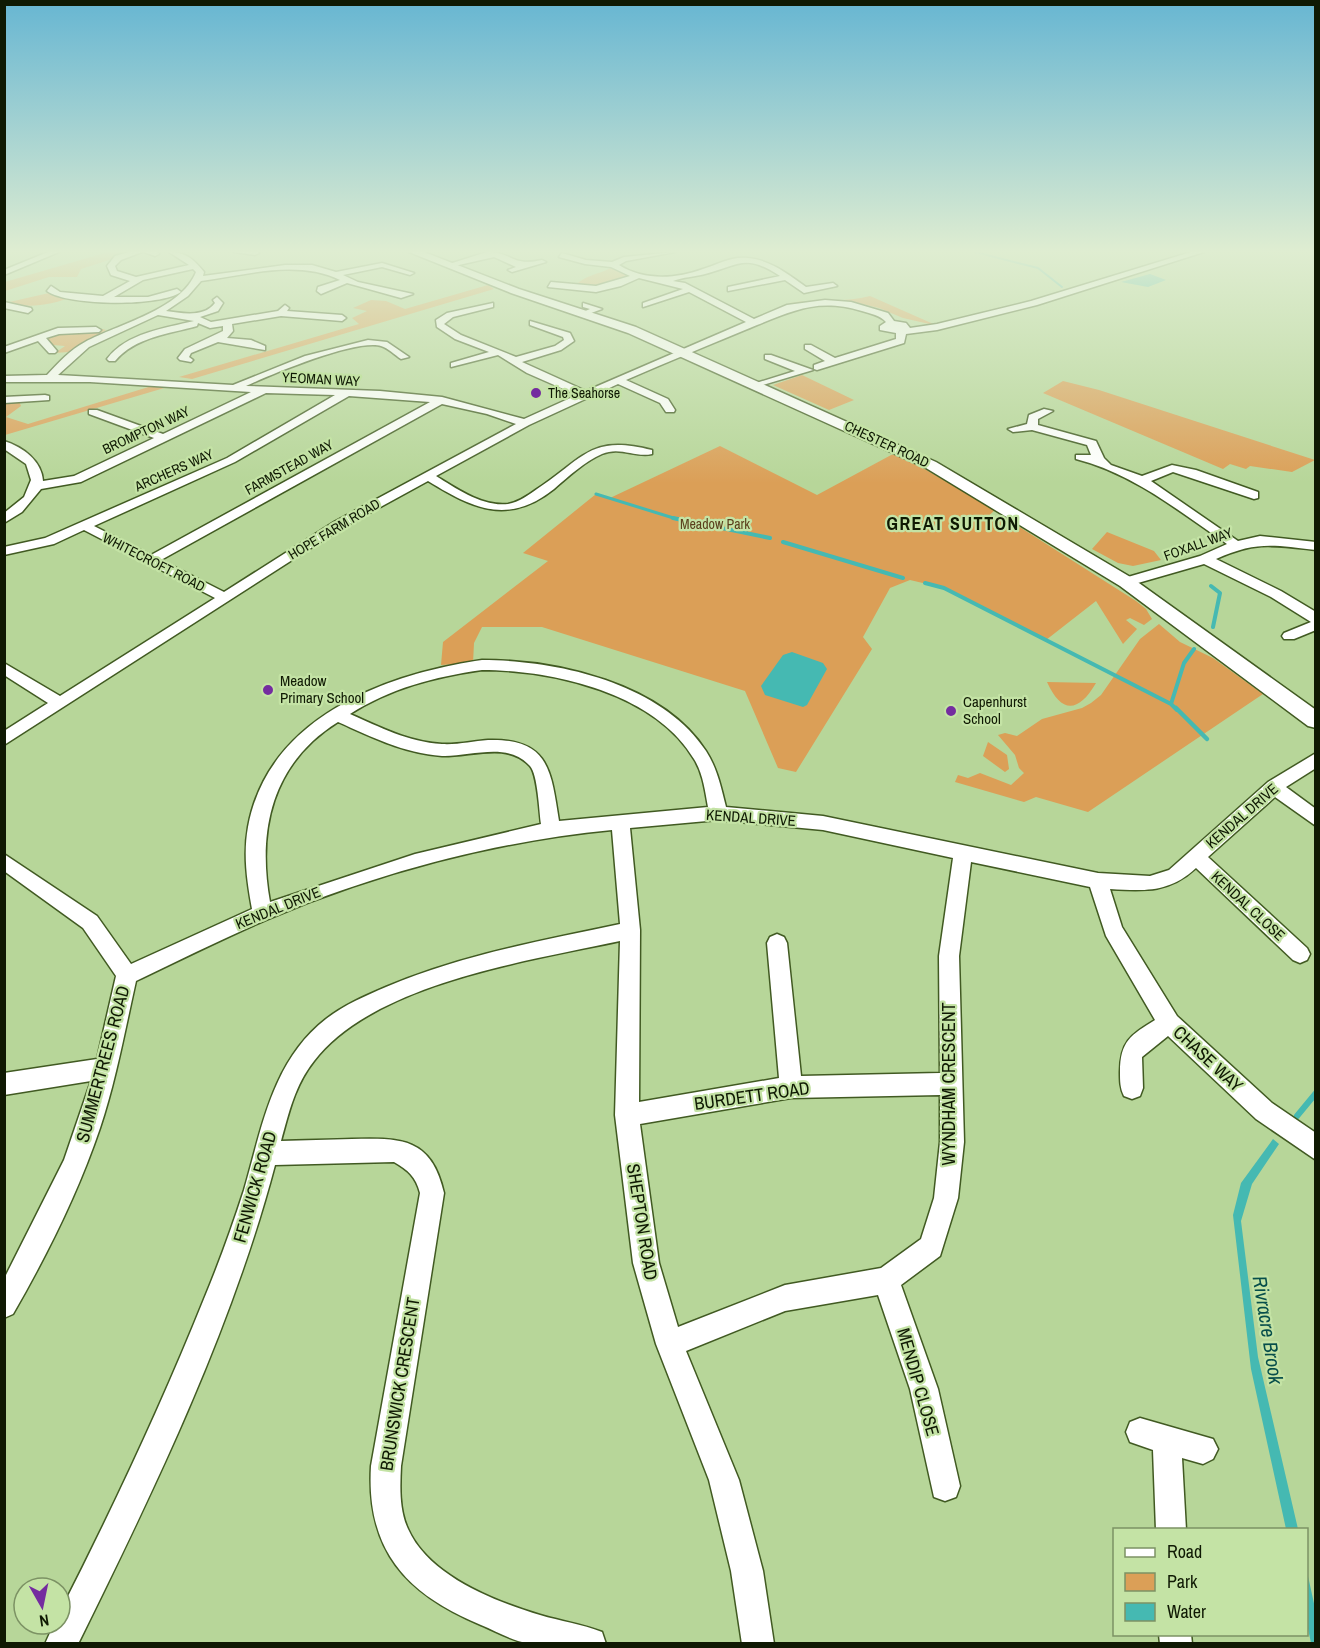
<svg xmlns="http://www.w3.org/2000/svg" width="1320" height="1648" viewBox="0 0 1320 1648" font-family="'Archivo Narrow',sans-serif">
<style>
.green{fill:#db9f57}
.water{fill:#45b9b2}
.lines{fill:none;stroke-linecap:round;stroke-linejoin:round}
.stream-far4{stroke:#45b9b2;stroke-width:2}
.stream-far3{stroke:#45b9b2;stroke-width:3}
.stream-far2{stroke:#45b9b2;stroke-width:4}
.stream-far1{stroke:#45b9b2;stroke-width:4.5}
.stream{stroke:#45b9b2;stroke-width:6}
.minor-casing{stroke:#415a22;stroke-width:3}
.major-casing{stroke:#415a22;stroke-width:3}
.minor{fill:#fff;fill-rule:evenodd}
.major{fill:#fff;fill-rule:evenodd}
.poi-dot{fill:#742c9f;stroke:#c4e3a5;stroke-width:2}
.labels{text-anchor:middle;stroke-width:4.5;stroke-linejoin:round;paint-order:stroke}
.far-street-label{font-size:14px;fill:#0f1903;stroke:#c4e3a5}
.far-poi-label{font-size:14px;fill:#0f1903;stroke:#c4e3a5;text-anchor:start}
.far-park-label{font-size:14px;fill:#5b3f1c;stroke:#c4e3a5}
.poi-label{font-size:15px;fill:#0f1903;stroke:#c4e3a5;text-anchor:start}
.street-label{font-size:15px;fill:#0f1903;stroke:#c4e3a5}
.far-district-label{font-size:18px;font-weight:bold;letter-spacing:1.5px;fill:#0f1903;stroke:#c4e3a5}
.near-street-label{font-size:18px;fill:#0f1903;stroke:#c4e3a5}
.near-water-label{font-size:20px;font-style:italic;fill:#074e4a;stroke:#c4e3a5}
</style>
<rect width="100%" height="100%" fill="#b7d699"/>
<path class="green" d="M108,252H134L81,269L77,277H49L5,291V282Z
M611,268L634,275L601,288L575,286C585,275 597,275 611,268Z
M488,285L494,289L192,379L179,377L359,324L352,318L367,311L353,308L371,300L386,301L405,309Z
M49,293L74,296C49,306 30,308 5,303Z
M870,296L938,326L903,318L879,308L858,303L829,300L788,303C815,299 843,303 870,296Z
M102,329L106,330L68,352L55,353L65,346L53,345L45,339L51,334L84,331L86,334Z
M802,375L854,400L829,410L773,385Z
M1063,381L1099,390L1315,460L1292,472L1250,466L1246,469L1230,464L1223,469L1043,393Z
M155,385L171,386L5,435L4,403L19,401L21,406L6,417L28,424Z
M720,446L817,495L893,454L923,468L995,510L984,520L989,522L997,516L1004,517L1136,601L1146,609L1152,619L1144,625L1130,618L1126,620L1137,629L1123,644L1096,601L1046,640L944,588L910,580L890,588L863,637L872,649L796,772L778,768L745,691L542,627H482L474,643L473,663L441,665L443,642L548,561L523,553L596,494L610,498Z
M1107,532L1154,551L1161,560L1133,566L1118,563L1092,549Z
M1159,624L1180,642L1213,658L1263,694L1088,812L1036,797L1024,802L955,782L958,775L968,778L980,773L1011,785L1024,773L1019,768L1015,755L998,735L1005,733L1017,736L1042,719L1082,708L1091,703L1101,695L1140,639Z
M1047,682L1096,683C1078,714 1061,713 1047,682Z
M988,742L1007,755L1009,769L1005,772L983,756Z"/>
<path class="water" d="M1150,274L1166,280L1148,287L1121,282Z
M792,652L823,663L827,669L807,705L803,707L765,695L761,686L783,655Z
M1273,1139L1279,1144L1252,1184L1241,1221L1258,1357L1298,1529H1286L1251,1369L1233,1215L1241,1183Z
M1306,1567L1315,1608V1643H1311L1307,1624Z"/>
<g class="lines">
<path class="stream-far4" d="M975,252L1038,268L1062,287"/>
<path class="stream-far3" d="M596,494L680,520"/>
<path class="stream-far2" d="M673,518L770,538
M783,542L903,578
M925,583L944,588L1171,704L1177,710
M1211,586L1220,593L1213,627
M1171,704L1184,663L1194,649"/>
<path class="stream-far1" d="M1176,708L1207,739"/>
<path class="stream" d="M1297,1116L1316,1093"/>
<g class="minor-casing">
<path id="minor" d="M48,252H59L4,275V270Z
M129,252H142L121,260L115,266L117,271L136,277L189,265L169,252C187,252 195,261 204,272L203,276L285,265H312L336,272L382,263L414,273L410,275L382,267L343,275L358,282L413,294L401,298L347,283L321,294L317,291L318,287L340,280C297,259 246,275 201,281L188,296L166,311C181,313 204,318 215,303L213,300L217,297L223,303L218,311L200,317L211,322L278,311L285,305L289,308L287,311L342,315L346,318L342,321L281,316L232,324L233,331L227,338L251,340L265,346V350L218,342L191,353L189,357L193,360L191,362L180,360L178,358L185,349L223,331V326L210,328L198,323L197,326C169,334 135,337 115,361H109L107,359C126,333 165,328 194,321L158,315L89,347L58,375L233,385L305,356L368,340L387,342L409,357L401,359C395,355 388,348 381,346C356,339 272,374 246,386L380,391L442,397L524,419L577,395L527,373L498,355L451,367V363L489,352L455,339L437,327L436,320L447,313L493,303V307L453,317L444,324L461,335L516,357L555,346L564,340L563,337L530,325V321L570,333L574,341L561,350L522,362L586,391L746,322L689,292L643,307V303L683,289L639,278L621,286L596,292L548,287L551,282L596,286L630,276L611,267L585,264L559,257L562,253L586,260L612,262L624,257L675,252L626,261L619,265C644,281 676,279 703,269C719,264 731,256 748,258C770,260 788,274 806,287L833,283L837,286L804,293L785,280L728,291V287L780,276C745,253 739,265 705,274C694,277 683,277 673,281L685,283L754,319L787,305L825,300L851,302L888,313L894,321L906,323L910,328L937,324L1031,301L1191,252H1204L1037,305L937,330L906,334L904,343L817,370L814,369V365L825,361L805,349V345H811L835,358L896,339V333L880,330V326L886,322C880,315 871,314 862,311C819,298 794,310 757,325C714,343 669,361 626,380L668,399L675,410L674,412H666L660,403L618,384L529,425L436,476C457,489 483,507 508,504C519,502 529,495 537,489C584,458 590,434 652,450V454C635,458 620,446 602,454C584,462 569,476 554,489C508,526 472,508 428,481L342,528L4,745V731L48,703L4,675V663L60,696L215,598L84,530L54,544L4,555V547L45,538L227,458L335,395L266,393L81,482L41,489L22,512L4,523V513L24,497L31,480L26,464L4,449V441C23,447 42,461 43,481L74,476L154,438L89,414V410H97L163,434L251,392L90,382H4V376L47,375C58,363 70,350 85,342C118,324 181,310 196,272L193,269L143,280L114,297H148L177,289L181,292C160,307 67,306 47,291L51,286L60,292L103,296L130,281L111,275L107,266L115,256ZM349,396L430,402L151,555L94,526L235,462ZM442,404L487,414L516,424L334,522L224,592L161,560Z
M144,252H157L159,254L155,256Z
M234,252H258L259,253L255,255Z
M487,252C513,252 511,267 542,260L546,262L512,272L508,270L516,267L494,257L450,267L446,265Z
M4,302L31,308L32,310L28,313L4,308Z
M583,303L602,309L583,316V312L590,309L583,307Z
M96,327L101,330L99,332L59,334L46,338L57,351L55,353H49L38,341L4,353V347L58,328Z
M765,355H771L813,370L753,388V384L795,371L765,359Z
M45,395L49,396V400L4,403V397Z
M1044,409L1053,411L1038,419V425L1096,441L1104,458L1111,465L1142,476L1172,465L1196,470L1258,492V498L1254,499L1173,472L1151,481L1238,541L1260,536L1316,542V550C1273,545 1256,541 1216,559L1281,591L1316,612V630L1294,639H1284L1282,636L1284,633L1311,622L1271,597L1204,564L1131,585H1121V579L1200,556L1227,544C1179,511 1132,473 1076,459V455H1091L1087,445L1032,430L1013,432L1008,429L1027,424L1029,415Z
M482,660C557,660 662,683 706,751C717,768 721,787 726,807L823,816L1098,873L1150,876L1169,870L1268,782L1316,753V768L1286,787L1316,809V826L1275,797L1208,857L1307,948L1310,954L1307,960L1300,963L1293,960L1196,868C1169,893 1145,891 1110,889L1122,927L1177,1016L1272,1103L1316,1133V1160L1256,1119L1168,1036L1142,1057L1143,1088L1140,1096L1132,1099L1124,1096C1120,1088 1120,1081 1120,1072C1120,1041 1131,1035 1155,1020L1106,936L1090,887L971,862L959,956L964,1142L958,1198L940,1256L901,1285L938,1389L960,1486L956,1497L945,1501L934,1497L910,1389L878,1295L785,1311L686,1351L739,1480L763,1571L774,1644H742L731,1571L709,1480L656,1344L633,1263L615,1115L620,941C528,961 374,983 314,1061C295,1085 289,1112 281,1141C305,1140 328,1140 352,1139C401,1138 431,1137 444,1193L401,1466C400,1486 399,1510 408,1529C429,1576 494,1601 540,1615C560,1621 582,1624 602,1632L606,1644C581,1644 553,1648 528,1643C512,1641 496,1631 481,1625C406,1594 366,1550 371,1466L420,1193C416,1177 408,1170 394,1162L275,1165C231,1331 154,1490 78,1644H45L54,1624H60V1612C112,1510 161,1406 204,1299C219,1263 232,1227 244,1190C262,1128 272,1061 326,1019C344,1005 365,996 386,987C461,955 540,941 620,924L612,830C496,841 376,873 268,919C224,938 180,960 136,981C125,1030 116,1080 100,1128C78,1193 47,1255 13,1314L4,1318V1279L64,1160L91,1081L4,1095V1073L97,1059L116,976L83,928L4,871V854L97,916L131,964L252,909C247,882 243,854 248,827C268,717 386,674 482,660ZM482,670C553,670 655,693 694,759C703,773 705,791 708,807L559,821C551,772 550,738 488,740C473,741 457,745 442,744C408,742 380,727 350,714C391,688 434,677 482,670ZM338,722C372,737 403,753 442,756C471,757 507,741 530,766C538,775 539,811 541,824L415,854L270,902C257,830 272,763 338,722ZM718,820L823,830L953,858L939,956L940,1073L801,1076L787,943L784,937L777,934L770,937L767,943L779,1078L639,1102L640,930L630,828ZM940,1095V1142L934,1198L921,1239L881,1268L785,1285L678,1327L659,1263L640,1124L791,1098Z
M1140,1418L1213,1439L1218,1449L1213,1459L1203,1464L1182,1458L1186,1530H1156L1153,1450L1130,1442L1126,1432L1130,1422Z
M1159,1634H1191L1192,1644H1160Z"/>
</g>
<g class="major-casing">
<path id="major" d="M409,252H424L519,289L636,327L936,462L1132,578L1316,710V728L1308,726L1120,586L926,468L628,333L511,293Z"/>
</g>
<use href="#minor" class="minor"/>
<use href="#major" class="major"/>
</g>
<linearGradient id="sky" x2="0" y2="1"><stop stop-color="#67b6d2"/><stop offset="0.52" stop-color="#dfedd1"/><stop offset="1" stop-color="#dfedd1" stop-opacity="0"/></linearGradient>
<rect width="1320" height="483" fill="url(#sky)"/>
<g class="poi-dot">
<circle cx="536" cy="393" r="6"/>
<circle cx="268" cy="690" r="6"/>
<circle cx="951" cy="711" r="6"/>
</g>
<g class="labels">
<g class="far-street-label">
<text transform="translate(321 379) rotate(3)" y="5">YEOMAN WAY</text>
<text transform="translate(146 430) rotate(-25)" y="5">BROMPTON WAY</text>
<text transform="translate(887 444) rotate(25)" y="5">CHESTER ROAD</text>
<text transform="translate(289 467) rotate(-29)" y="5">FARMSTEAD WAY</text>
<text transform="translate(174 470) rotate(-24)" y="5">ARCHERS WAY</text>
<text transform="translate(334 529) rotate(-31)" y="5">HOPE FARM ROAD</text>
<text transform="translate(1198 544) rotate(-20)" y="5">FOXALL WAY</text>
<text transform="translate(154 562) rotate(27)" y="5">WHITECROFT ROAD</text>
</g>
<g class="far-poi-label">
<text x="548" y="398">The Seahorse</text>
</g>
<g class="far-park-label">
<text x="715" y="529">Meadow Park</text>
</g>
<g class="poi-label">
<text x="280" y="686">Meadow<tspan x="280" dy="17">Primary School</tspan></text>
<text x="963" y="707">Capenhurst<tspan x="963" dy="17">School</tspan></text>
</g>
<g class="street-label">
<text transform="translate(1242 816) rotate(-41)" y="5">KENDAL DRIVE</text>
<text transform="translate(751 818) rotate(4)" y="5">KENDAL DRIVE</text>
<text transform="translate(1248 906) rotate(43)" y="5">KENDAL CLOSE</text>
<text transform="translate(278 908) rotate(-22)" y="5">KENDAL DRIVE</text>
</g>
<g class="far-district-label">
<text x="953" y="530">GREAT SUTTON</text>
</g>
<g class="near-street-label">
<text transform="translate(1208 1059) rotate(43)" y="6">CHASE WAY</text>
<text transform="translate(103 1064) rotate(-75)" y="6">SUMMERTREES ROAD</text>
<text transform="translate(949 1084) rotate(-90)" y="6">WYNDHAM CRESCENT</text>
<text transform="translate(752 1096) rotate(-8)" y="6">BURDETT ROAD</text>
<text transform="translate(255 1187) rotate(-74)" y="6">FENWICK ROAD</text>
<text transform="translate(642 1222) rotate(81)" y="6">SHEPTON ROAD</text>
<text transform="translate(918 1382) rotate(74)" y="6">MENDIP CLOSE</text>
<text transform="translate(400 1384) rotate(-81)" y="6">BRUNSWICK CRESCENT</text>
</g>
<g class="near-water-label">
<text transform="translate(1268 1330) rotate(81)" y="7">Rivracre Brook</text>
</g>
</g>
<rect width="1320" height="1648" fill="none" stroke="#0f1903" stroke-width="12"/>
<rect x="1113" y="1528" width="195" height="108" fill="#c4e3a5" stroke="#7c9264" stroke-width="1.5"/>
<rect x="1125" y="1548" width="30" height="9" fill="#ffffff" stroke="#7c9264" stroke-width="1.5"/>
<text x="1167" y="1558" font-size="18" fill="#0f1903">Road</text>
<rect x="1125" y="1573" width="30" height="18" fill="#db9f57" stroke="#7c9264" stroke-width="1.5"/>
<text x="1167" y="1588" font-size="18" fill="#0f1903">Park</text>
<rect x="1125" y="1603" width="30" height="18" fill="#45b9b2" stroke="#7c9264" stroke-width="1.5"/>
<text x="1167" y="1618" font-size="18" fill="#0f1903">Water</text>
<g transform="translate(42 1606) rotate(171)"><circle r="28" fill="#c4e3a5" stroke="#7c9264" stroke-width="1.5"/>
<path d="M0-4.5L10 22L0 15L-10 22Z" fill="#742c9f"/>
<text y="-9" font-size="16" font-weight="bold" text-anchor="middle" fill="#0f1903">N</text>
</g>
</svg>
